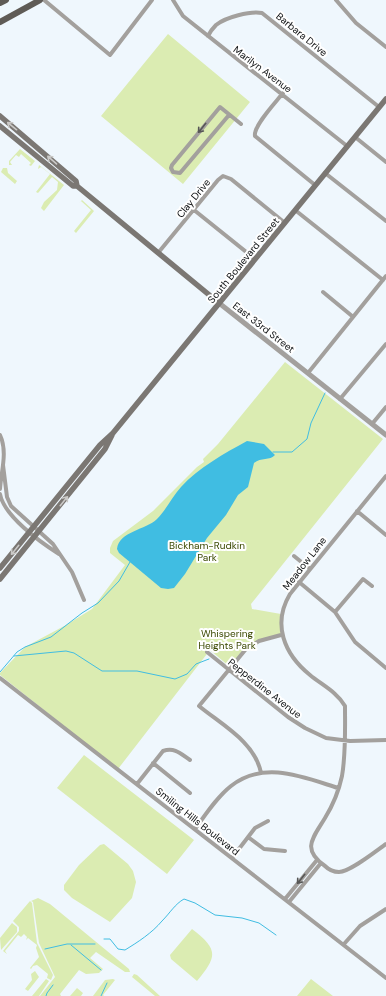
<svg xmlns="http://www.w3.org/2000/svg" width="386" height="996" viewBox="0 0 386 996" font-family="'DM Sans',sans-serif">
<style>
.green{fill:#dbecb2}
.water{fill:#40bde2}
.lines{fill:none;stroke-linecap:round;stroke-linejoin:round}
.stream{stroke:#40bde2;stroke-width:1}
.minor{stroke:#a3a09d;stroke-width:4}
.tertiary{stroke:#a3a09d;stroke-width:5}
.secondary{stroke:#7b7773;stroke-width:5.5}
.primary{stroke:#5f5b56;stroke-width:6}
.oneway{stroke:#cac9c7}
.oneway2{stroke:#575756}
.labels{text-anchor:middle;stroke-width:4;stroke-linejoin:round;paint-order:stroke}
.street-label{font-size:10px;fill:#0b0e10;stroke:#fff}
.park-label{font-size:10px;fill:#3b4903;stroke:#fff}
</style>
<rect width="100%" height="100%" fill="#eff7fd"/>
<path class="green" d="M168,34L250,102L183,184L101,116Z
M20,149L35,161L31,166L29,165L31,163L21,154L19,157L16,155L10,162L12,165H9V161Z
M39,165L64,185L44,211L41,208L44,202L57,190L58,182L52,177L38,193L36,192L50,174L41,167L38,169Z
M3,168H7L8,173L17,181L15,184L1,172Z
M82,200L94,211L76,233L74,231L91,210L81,201L79,203Z
M285,362L383,439L251,604L252,609L281,614V635L254,643L230,667L210,650L118,769L0,675V673L25,647L66,625L92,609L125,565L110,553V548L113,541L153,511L197,467L204,462L203,459L218,444Z
M84,755L194,840L167,874L57,788Z
M104,844L128,864L133,871L136,882L132,898L110,922L72,898L64,890V885L79,865L100,845Z
M38,898L50,904L129,969L130,972H125L96,952L90,958L103,969L99,973L86,974L79,970L60,994L61,996H40L55,977L39,943L33,902L31,901Z
M30,901L32,903L37,943L53,975L51,980L47,978L48,974L37,965L33,966L31,969L30,968L39,957L36,948L37,945L28,938L26,940L27,937L24,934L21,937L18,935L5,951L7,954L3,951L19,931V927L13,921Z
M12,923L17,927V932L1,950L0,938Z
M192,929C218,949 218,956 197,981L171,959L170,955Z
M35,971L39,977L28,991L25,989L32,980L31,974Z
M134,974L137,975L160,996H155L132,977Z
M46,979L49,981L39,996H32Z
M113,979L115,980L103,995L104,996H93L105,980Z
M311,979L333,996H297Z
M77,988L83,993L81,996H70Z"/>
<path class="water" d="M247,441L264,444L275,455C270,461 261,457 254,463L248,487L238,495L226,515L207,538L185,574L174,588L168,589L161,588L119,553L117,549C119,531 146,530 157,519C166,510 172,497 181,487C198,468 225,453 247,441Z"/>
<g class="lines">
<path class="stream" d="M273,452H292L307,439L311,423L325,393
M14,656L66,651L74,653L102,671H137L175,679L187,674L196,664L209,659
M0,672L17,652L25,647L51,637L82,613L98,603L119,581L130,562
M104,939H110L118,949L125,950C138,942 152,933 162,921C170,913 175,904 184,899L195,903L215,915L242,918L259,923L276,935
M71,945L101,970
M45,949L67,944H95
M46,996L47,993L53,985
M101,996L107,983"/>
<path class="minor" d="M44,0L110,55L152,0
M173,0L183,16L347,146
M336,0L356,23L386,47
M208,36C210,32 213,28 216,25C226,17 250,11 262,13L379,107
M283,93C276,102 253,126 255,136L315,185
M229,115L180,173L173,172L171,168L172,165L220,107L241,124
M355,137L386,162
M325,173L386,221
M194,210L255,259
M295,210L383,280
M158,253L218,180L223,176L231,179L285,223
M323,292L352,316
M308,373L386,276
M340,399L386,344
M372,424L386,407
M0,435C8,452 1,472 0,489
M3,465L7,497L11,506L53,544L72,572L84,600
M386,476L290,594C272,624 284,654 310,675C322,685 337,692 345,706C345,728 346,753 342,776C339,790 333,805 325,818C313,838 301,849 325,866C329,870 334,872 339,872C350,872 376,851 386,844
M0,494C4,516 40,542 59,554
M357,511L386,535
M294,556L310,569
M299,582L335,612L355,642L386,668
M335,612L363,579L372,586
M207,652L288,717L305,728L326,738L350,741L386,740
M0,678L386,978
M153,763L190,793
M261,773C255,742 222,725 199,706L246,649L259,641L281,635
M137,784L163,751C175,747 181,754 190,760
M195,829C206,814 217,797 231,786C264,760 303,777 338,788
M248,837L264,849L285,851
M232,858L255,828L268,821
M285,899L317,860
M289,902L321,863
M344,944L360,926L386,909"/>
<path class="tertiary" d="M219,303L386,435"/>
<path class="secondary" d="M0,116L76,181L77,186
M0,126L73,186H77L219,303
M0,568L100,445L113,433L386,99
M0,579L105,449L112,435"/>
<path class="primary" d="M0,3L6,0
M0,22L40,0"/>
</g>
<defs><path id="oneway-shaft" d="M-6 0H5M1.5-3L5.5 0L1.5 3" fill="none" stroke-width="1.6" stroke-linecap="round" stroke-linejoin="round"/></defs>
<g class="oneway">
<use href="#oneway-shaft" transform="translate(12 126) rotate(-141)"/>
<use href="#oneway-shaft" transform="translate(52 160) rotate(-139)"/>
<use href="#oneway-shaft" transform="translate(64 501) rotate(-51)"/>
<use href="#oneway-shaft" transform="translate(15 550) rotate(129)"/>
</g>
<g class="oneway2">
<use href="#oneway-shaft" transform="translate(202 128) rotate(129)"/>
<use href="#oneway-shaft" transform="translate(301 879) rotate(129)"/>
</g>
<g class="labels">
<g class="street-label">
<text transform="translate(302 34) rotate(39)" y="4">Barbara Drive</text>
<text transform="translate(263 69) rotate(37)" y="4">Marilyn Avenue</text>
<text transform="translate(193 198) rotate(-51)" y="4">Clay Drive</text>
<text transform="translate(243 260) rotate(-51)" y="4">South Boulevard Street</text>
<text transform="translate(264 327) rotate(38)" y="4">East 33rd Street</text>
<text transform="translate(304 563) rotate(-52)" y="4">Meadow Lane</text>
<text transform="translate(265 688) rotate(38)" y="4">Pepperdine Avenue</text>
<text transform="translate(198 821) rotate(38)" y="4">Smiling Hills Boulevard</text>
</g>
<g class="park-label">
<text x="207" y="549">Bickham-Rudkin<tspan x="207" dy="12">Park</tspan></text>
<text x="227" y="637">Whispering<tspan x="227" dy="12">Heights Park</tspan></text>
</g>
</g>
</svg>
